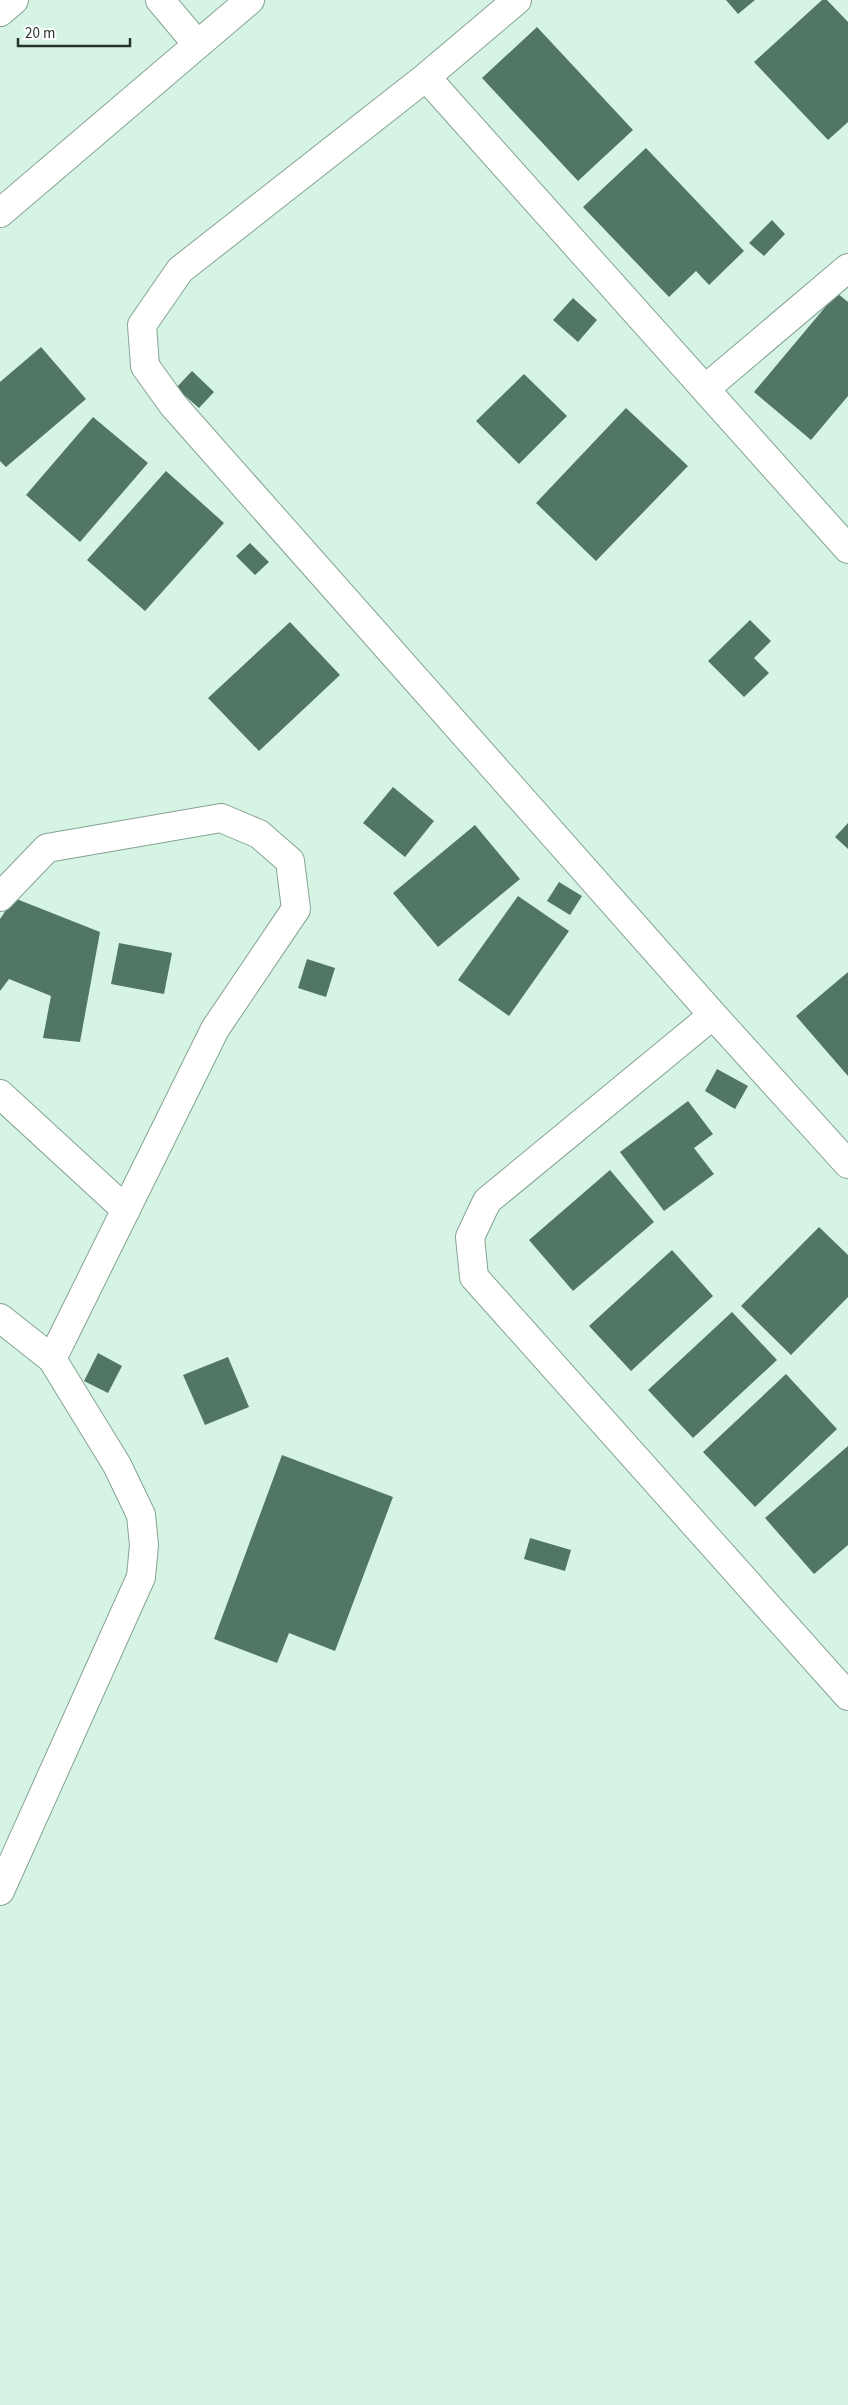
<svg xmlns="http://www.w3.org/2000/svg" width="848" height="2405" viewBox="0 0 848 2405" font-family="'Source Sans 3',sans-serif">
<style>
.building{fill:#517664}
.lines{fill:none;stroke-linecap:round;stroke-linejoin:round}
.minor-casing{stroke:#86a394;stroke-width:30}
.minor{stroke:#fff;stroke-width:28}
</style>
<rect width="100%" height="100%" fill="#d5f4e4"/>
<path class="building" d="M726,0H755L738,14Z
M822,0H827L848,22V122L828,140L754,62Z
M537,27L633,130L578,181L482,78Z
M646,148L744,251L709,285L696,271L669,297L583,207Z
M772,220L785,234L764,256L749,243Z
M837,293L848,302V396L811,440L754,392Z
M573,298L597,320L578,342L553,320Z
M41,347L86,399L6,467L0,461V382Z
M192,371L214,392L199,408L176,388Z
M524,374L567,416L519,464L476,421Z
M626,408L688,466L596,561L536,503Z
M93,417L148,463L80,542L26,495Z
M166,471L224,523L145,611L87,560Z
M250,543L269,562L255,575L236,556Z
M750,620L771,641L754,658L769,673L744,697L708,661Z
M290,622L340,675L259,751L208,698Z
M393,787L434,821L405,857L363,823Z
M848,823V849L835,837Z
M475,825L520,879L438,947L393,893Z
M559,882L582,896L570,915L547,901Z
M518,896L569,931L509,1016L458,980Z
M14,898L100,932L80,1042L43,1038L51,996L9,979L0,991V919Z
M119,943L172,953L164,994L111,984Z
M307,959L335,968L326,997L298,988Z
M848,972V1076L796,1016Z
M717,1069L748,1086L735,1109L705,1091Z
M688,1101L713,1134L694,1148L714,1174L664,1211L620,1152Z
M610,1170L654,1222L573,1291L529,1240Z
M819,1227L848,1255V1297L791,1355L741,1306Z
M672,1250L713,1296L631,1371L589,1326Z
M732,1312L777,1360L693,1438L648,1390Z
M98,1353L122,1366L108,1393L84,1381Z
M228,1357L249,1407L205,1425L183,1375Z
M786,1374L837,1429L755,1507L703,1452Z
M848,1446V1545L814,1574L765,1518Z
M282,1455L393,1497L335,1651L289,1633L277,1663L214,1639Z
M530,1538L571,1550L565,1571L524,1559Z"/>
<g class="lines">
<g class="minor-casing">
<path id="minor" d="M160,0L197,44
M517,0L426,77L180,270L142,325L145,366L173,405L713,1015L848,1164
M0,12L14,0
M426,77L848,549
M0,213L250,0
M705,389L848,268
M0,897L47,848L221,818L259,834L290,861L296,909L215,1029L52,1359
M713,1015L487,1201L470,1237L474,1277L848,1696
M0,1094L126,1210
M0,1318L52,1359L117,1465L141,1515L144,1545L141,1577L0,1891"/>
</g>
<use href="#minor" class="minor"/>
</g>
<path d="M18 38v8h112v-8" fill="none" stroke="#27332d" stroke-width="2.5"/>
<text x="25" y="38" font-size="15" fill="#27332d" stroke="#ffffff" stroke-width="4" paint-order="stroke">20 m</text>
</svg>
